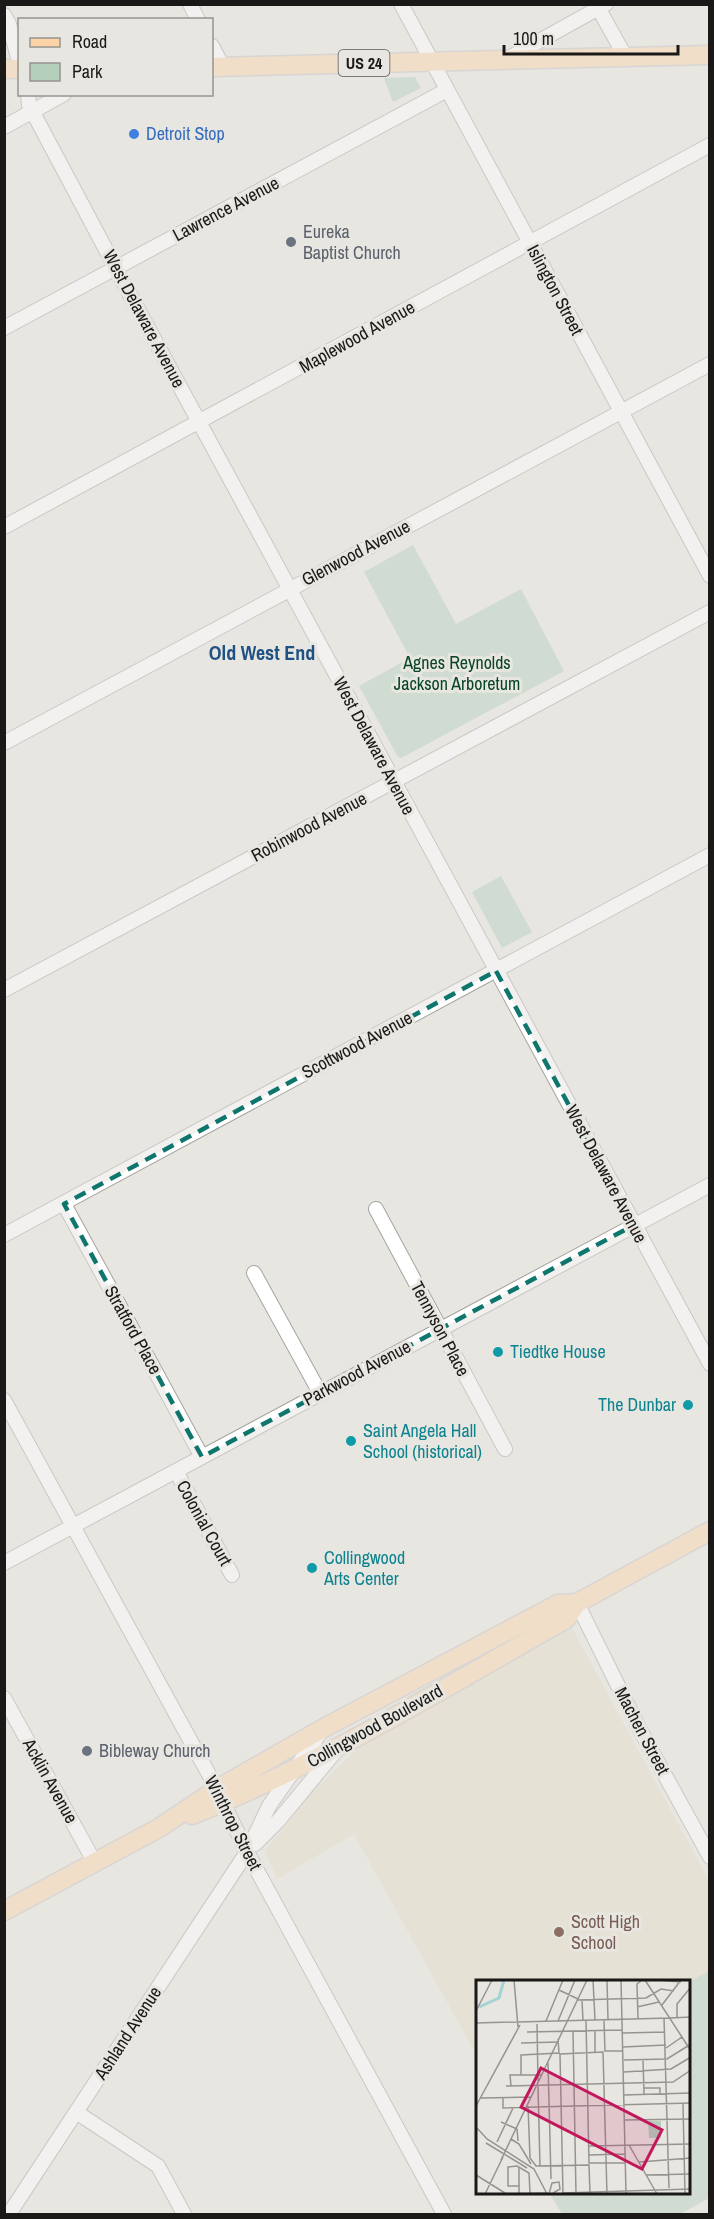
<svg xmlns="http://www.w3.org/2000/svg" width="714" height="2219" viewBox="0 0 714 2219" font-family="'Archivo Narrow',sans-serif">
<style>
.education{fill:#e5dbc6}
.green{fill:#b4cfbc}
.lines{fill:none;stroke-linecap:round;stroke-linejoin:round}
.minor-casing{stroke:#a6a4a0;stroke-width:16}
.major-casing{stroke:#c3c3c3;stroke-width:21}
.minor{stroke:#fff;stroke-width:14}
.major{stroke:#fcd4a8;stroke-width:18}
.marked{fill:none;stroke:#0f766e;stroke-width:4.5;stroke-dasharray:12 8;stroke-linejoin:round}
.shop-dot{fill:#3f7fe0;stroke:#e8e6e1;stroke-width:2}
.worship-dot{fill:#6b7280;stroke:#e8e6e1;stroke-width:2}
.culture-dot{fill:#0f9aa8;stroke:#e8e6e1;stroke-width:2}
.education-dot{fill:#8d6e63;stroke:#e8e6e1;stroke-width:2}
.labels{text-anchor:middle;stroke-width:6;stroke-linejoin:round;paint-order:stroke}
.shield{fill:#e8e6e1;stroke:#585654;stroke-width:1.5}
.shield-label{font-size:16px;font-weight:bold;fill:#1a1917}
.shop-label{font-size:18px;fill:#366cbe;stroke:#e8e6e1;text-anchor:start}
.street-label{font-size:18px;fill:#1a1917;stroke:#e8e6e1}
.worship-label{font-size:18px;fill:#5b616d;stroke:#e8e6e1;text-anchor:start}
.park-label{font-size:18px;fill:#084425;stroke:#e8e6e1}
.culture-label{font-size:18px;fill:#0d838f;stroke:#e8e6e1;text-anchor:start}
.education-label{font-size:18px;fill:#785e54;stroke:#e8e6e1;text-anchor:start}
.neighbourhood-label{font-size:20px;font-weight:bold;fill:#205184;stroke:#e8e6e1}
.inset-river{fill:none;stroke:#a3d3d3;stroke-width:3}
.inset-road{fill:none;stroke:#969490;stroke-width:1.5}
.view{fill:#c2185b;fill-opacity:0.15;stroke:#c2185b;stroke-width:3}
.inset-edge{fill:none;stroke:#1a1917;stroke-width:3}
</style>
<rect width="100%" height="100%" fill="#e8e6e1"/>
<path class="education" d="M572,1628L709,1881V2198L680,2214H562L550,2194H688V1982H477V2056L354,1834L277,1879L265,1851L313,1791L370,1737Z"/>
<path class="green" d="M415,77L421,88L393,102L384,78Z
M413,545L456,624L521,589L564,671L401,758L398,757L359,686L410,658L364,572Z
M501,876L532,932L502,948L472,892Z
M709,1971V2198L680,2214H562L550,2194H688L689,1982Z"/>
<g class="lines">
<g class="minor-casing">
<path id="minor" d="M190,4L198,20
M401,4L710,576
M596,4L625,56
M4,15L9,24L20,65
M212,46L223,67
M507,59L606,4
M28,94L29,105L121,278L710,1364
M4,127L64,94
M4,328L447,90
M4,527L710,145
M4,743L710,364
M4,990L710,612
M64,1204L202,1457
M376,1209L505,1449
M4,1235L710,855
M254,1273L320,1393
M4,1400L212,1780L247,1852L444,2214
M176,1471L232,1575
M4,1563L710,1185
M577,1603L639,1728L710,1857
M4,1698L95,1863
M255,1844L278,1821L335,1752
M76,2112L158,2166L184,2214
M9,2214L247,1852L269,1806L320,1733"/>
</g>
<g class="major-casing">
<path id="major" d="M212,67L710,55
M4,69H20
M192,1815C323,1763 444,1688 566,1619L577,1603
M4,1911L159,1828L217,1789L322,1729L558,1604L577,1603L710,1531"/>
</g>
<use href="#minor" class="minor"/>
<use href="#major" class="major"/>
</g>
<path d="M0 0H714V2219H0ZM496,971L634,1225L202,1457L64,1204Z" fill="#e8e6e1" fill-opacity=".55" fill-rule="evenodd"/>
<path class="marked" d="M496,971L634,1225L202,1457L64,1204Z"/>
<circle class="shop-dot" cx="134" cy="134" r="6"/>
<g class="worship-dot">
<circle cx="291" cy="242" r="6"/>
<circle cx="87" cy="1751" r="6"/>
</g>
<g class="culture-dot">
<circle cx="498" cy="1352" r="6"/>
<circle cx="688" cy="1405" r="6"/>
<circle cx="351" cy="1441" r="6"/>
<circle cx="312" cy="1568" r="6"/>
</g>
<circle class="education-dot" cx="559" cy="1932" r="6"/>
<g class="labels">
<rect class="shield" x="338.5" y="50" width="51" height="26" rx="4.5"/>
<g class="shield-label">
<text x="364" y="69">US 24</text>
</g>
<g class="shop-label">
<text x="146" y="140">Detroit Stop</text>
</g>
<g class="street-label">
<text transform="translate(226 209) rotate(-28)" y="6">Lawrence Avenue</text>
<text transform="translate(555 290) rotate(62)" y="6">Islington Street</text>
<text transform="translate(144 319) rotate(62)" y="6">West Delaware Avenue</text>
<text transform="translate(357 337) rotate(-29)" y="6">Maplewood Avenue</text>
<text transform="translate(356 553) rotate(-28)" y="6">Glenwood Avenue</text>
<text transform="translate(374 746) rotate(62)" y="6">West Delaware Avenue</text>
<text transform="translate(309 827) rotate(-28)" y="6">Robinwood Avenue</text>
<text transform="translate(357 1045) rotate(-28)" y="6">Scottwood Avenue</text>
<text transform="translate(606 1174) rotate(62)" y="6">West Delaware Avenue</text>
<text transform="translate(440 1329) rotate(62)" y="6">Tennyson Place</text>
<text transform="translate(133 1330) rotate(61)" y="6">Stratford Place</text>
<text transform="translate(357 1373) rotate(-28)" y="6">Parkwood Avenue</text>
<text transform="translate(204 1523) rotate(61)" y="6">Colonial Court</text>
<text transform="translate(375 1726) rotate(-29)" y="6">Collingwood Boulevard</text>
<text transform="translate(642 1731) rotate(62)" y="6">Machen Street</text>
<text transform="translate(50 1781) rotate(61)" y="6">Acklin Avenue</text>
<text transform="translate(233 1823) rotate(63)" y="6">Winthrop Street</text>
<text transform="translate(128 2033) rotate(-57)" y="6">Ashland Avenue</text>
</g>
<g class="worship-label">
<text x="303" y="238">Eureka<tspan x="303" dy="21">Baptist Church</tspan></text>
<text x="99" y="1757">Bibleway Church</text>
</g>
<g class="park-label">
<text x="457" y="669">Agnes Reynolds<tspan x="457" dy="21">Jackson Arboretum</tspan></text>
</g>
<g class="culture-label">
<text x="510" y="1358">Tiedtke House</text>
<text x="676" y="1411" text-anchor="end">The Dunbar</text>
<text x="363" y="1437">Saint Angela Hall<tspan x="363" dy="21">School (historical)</tspan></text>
<text x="324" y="1564">Collingwood<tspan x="324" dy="21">Arts Center</tspan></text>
</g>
<g class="education-label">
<text x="571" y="1928">Scott High<tspan x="571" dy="21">School</tspan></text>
</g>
<g class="neighbourhood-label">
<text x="262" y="660">Old West End</text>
</g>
</g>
<g transform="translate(476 1980)">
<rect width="214" height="214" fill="#e8e6e1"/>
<path d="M172,141H185V158H173Z" fill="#b4cfbc"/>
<path class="inset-river" d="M3,27L23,18L28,0"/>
<path class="inset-road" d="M38,0L42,47M117,0L119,40M131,0L132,40M145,0L150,214M169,0L215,71M182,0L205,2M83,10L102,19M101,20L170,18L185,9L198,11M106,21L107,40M186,25L205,0M161,27L183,22M0,31L16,0M201,37V24L215,7M162,38L161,4L166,0M188,38L193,208M194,38L215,37M110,40L113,183H150M128,40L129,71H147M70,41L87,0M82,41L99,0M0,43L194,38M61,44L62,101M97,51L100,214M119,51V72M51,52L146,50M147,53L189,52M45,63L83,62M147,67L190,65M190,68L206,57M167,79L168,114M148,80L191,79L215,64M72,83L75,199M148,92L195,89L215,77M45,95V75L83,73L82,59M30,106L197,102L215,90M35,106L34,95H65M62,106L64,186M168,108H184V114M148,115L215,113M27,117V128L215,123M5,118L55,117M207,124L209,214M0,126L44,45M52,126L54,178L60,186L113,185L114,214M149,140L215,139M25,142L41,149L42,161M0,147L11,159L58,189L71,214M35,159L43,164L55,184M21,162L37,128M10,163L51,188M153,165L181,214M113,166L215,164M113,175L149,174M25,180L111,0M163,182L215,178M43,187V214M0,195L29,213M170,195L215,194M43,206H32V187L41,186L53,193L54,213M86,213L215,209M9,214L27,177M10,214L72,213M73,214L76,203L83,202L84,209L77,213M87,214L84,74L127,72L131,214"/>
<path class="view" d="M65,88L186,150L166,189L45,127Z"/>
<rect width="214" height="214" class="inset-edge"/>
</g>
<rect width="714" height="2219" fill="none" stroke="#1a1917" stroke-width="12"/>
<rect x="18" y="18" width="195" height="78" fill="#e8e6e1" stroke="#969490" stroke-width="1.5"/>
<rect x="30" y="38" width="30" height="9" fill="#fcd4a8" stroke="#969490" stroke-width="1.5"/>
<text x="72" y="48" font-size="18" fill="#1a1917">Road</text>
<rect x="30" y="63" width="30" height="18" fill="#b4cfbc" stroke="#969490" stroke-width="1.5"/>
<text x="72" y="78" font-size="18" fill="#1a1917">Park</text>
<path d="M504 45v9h174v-9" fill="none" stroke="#1a1917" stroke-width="3"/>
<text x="513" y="45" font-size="18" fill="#1a1917" stroke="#e8e6e1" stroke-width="4.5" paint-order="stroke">100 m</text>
</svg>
